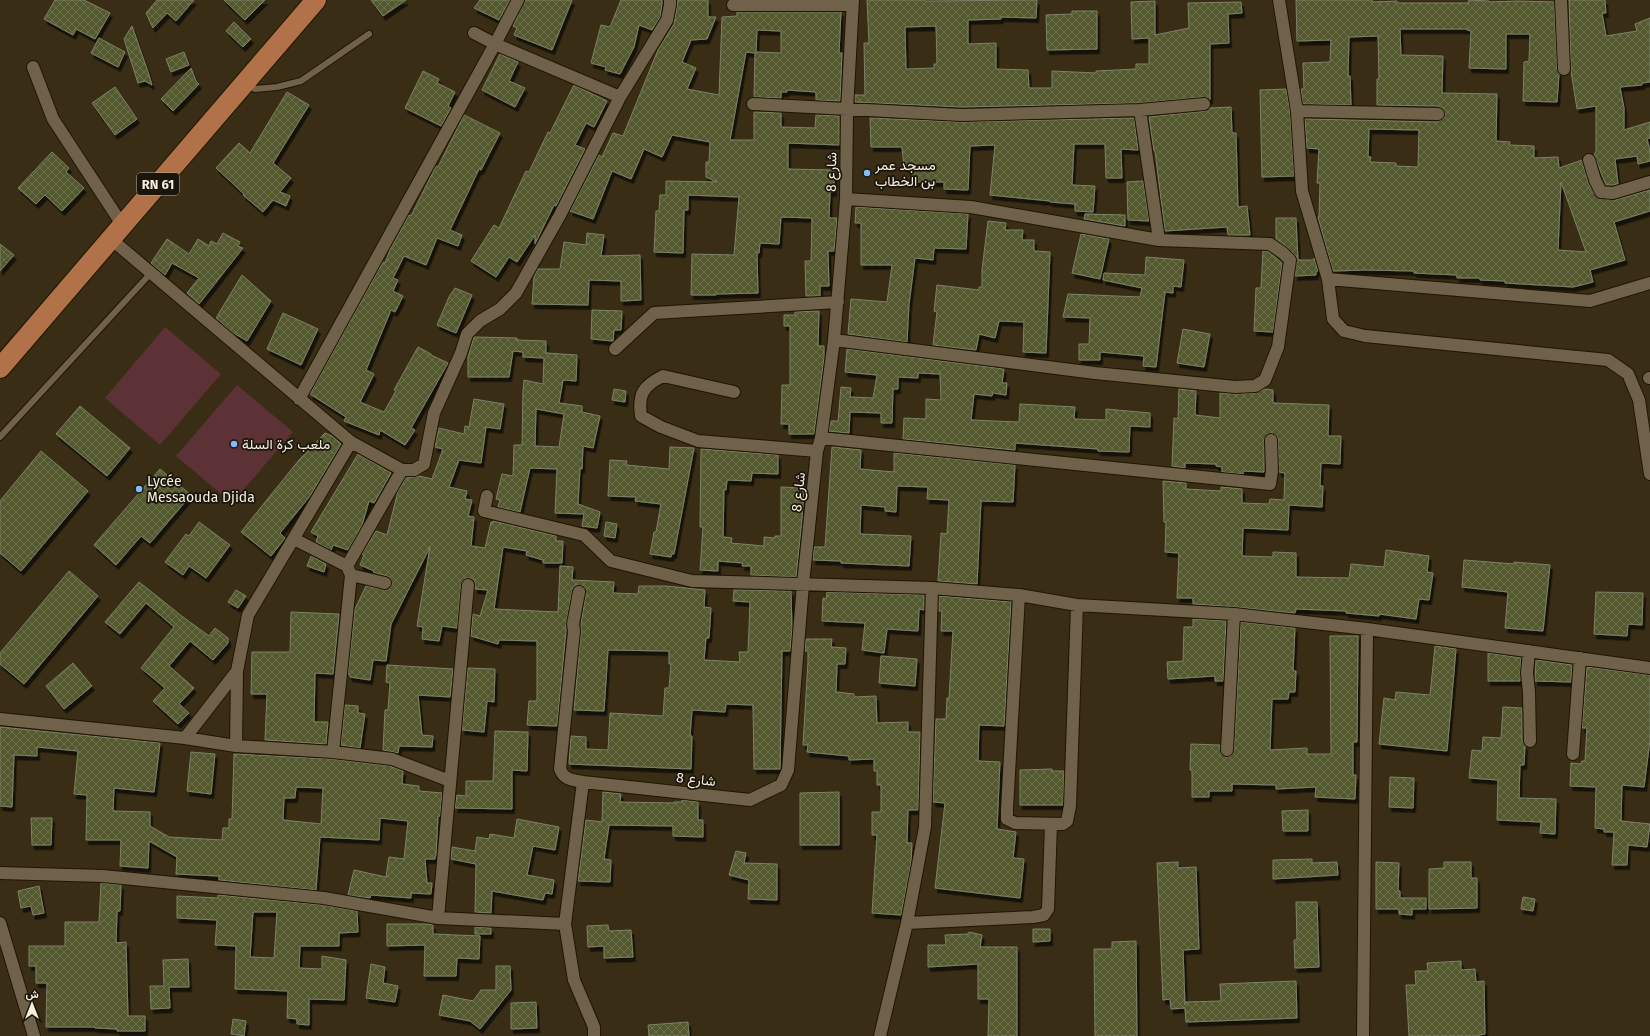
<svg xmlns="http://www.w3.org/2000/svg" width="1650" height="1036" viewBox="0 0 1650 1036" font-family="'Fira Sans',Vazirmatn,sans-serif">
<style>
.grass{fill:#5c3237}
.building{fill:url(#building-cross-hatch);stroke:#7d8267;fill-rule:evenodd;filter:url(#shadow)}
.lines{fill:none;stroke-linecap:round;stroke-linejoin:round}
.lane-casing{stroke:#201501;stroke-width:8}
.street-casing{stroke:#201501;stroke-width:14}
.primary-casing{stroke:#201501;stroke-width:22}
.lane{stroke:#70624a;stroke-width:6}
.street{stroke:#70624a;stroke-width:12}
.primary{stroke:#b17249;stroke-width:20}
.poi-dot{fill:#81bdfa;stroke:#1b160c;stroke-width:1.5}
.labels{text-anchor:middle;stroke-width:3.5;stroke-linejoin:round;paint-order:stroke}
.shield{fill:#1b160c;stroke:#b5aea1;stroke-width:1}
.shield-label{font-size:13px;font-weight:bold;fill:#f7efe1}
.poi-label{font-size:14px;fill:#f7efe1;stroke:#1b160c;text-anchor:start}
.street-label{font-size:14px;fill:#f7efe1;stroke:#1b160c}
</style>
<defs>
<pattern id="building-cross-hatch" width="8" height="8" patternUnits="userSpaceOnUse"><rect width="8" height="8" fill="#53582d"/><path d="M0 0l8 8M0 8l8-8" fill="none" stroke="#6c704b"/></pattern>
<filter id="shadow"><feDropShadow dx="2.5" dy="4.5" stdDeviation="0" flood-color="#0009"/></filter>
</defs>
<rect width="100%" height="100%" fill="#392d16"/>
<path class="grass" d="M165,327L221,374L160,445L105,398Z
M237,385L293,432L232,503L176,456Z"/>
<path class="building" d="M55,0H84L110,13L95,39L76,29L73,35L44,19Z
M157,0H194L176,21L167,13L153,28L146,13Z
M224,0H265L245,20Z
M371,0H406L383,16Z
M480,0H510L499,20L474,8Z
M525,0H572L552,50L514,35L517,28L513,26Z
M621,0H662V4L660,17L652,30L639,25L634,47L620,74L605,70L606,67L591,63L601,25L610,27Z
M678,0H708V17H716L707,39L691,40L682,62L696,68L687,89L719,95L722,17L737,16V12H841L839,53H842L840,101L816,100V92L787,90V92H781V98L754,97L755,53L746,52L730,140H754V112L781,113V127L815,128L816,115L839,116V145L788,143V169L834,170V192H830L829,218H837L834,251H828L829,286H820V296H806L805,261H811L812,218L781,217L779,244L760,243L759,253H757L758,293L716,294V295H691L692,254L734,255L739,197L688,195V210H684L683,253L654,252L656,211H659L660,195H666V181L717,182L706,177V162H709L710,142L672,135L662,157L644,149L631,179L612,171L593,219L570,211L599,155L602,157L613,133L623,136L658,50L674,24ZM757,30L781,31V53L756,52Z
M867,0H925V1L1037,0L1036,18L1001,17V19L968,20V44L996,43V69L1028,70L1029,88H1052V71L1096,73V71L1136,69V64H1149V38L1132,39L1131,2L1155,1V35L1189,28L1188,3L1241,2L1242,13L1228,14L1229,43L1210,44V100L1203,97L1140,103L962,107L855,102V95H865L864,43H869ZM936,26L937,64H934V68L906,69L905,27Z
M1296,0H1372V2L1397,1V3H1468L1469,0L1489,1V2L1518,1L1554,2L1557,69L1559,74L1557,102L1523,101L1524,62L1529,61L1530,34H1506V69L1469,68L1471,31L1467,30V29H1400L1401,55L1443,56L1442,93L1497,94L1496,141L1510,142L1509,145L1534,146V158L1558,157L1559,168L1582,160L1588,183L1597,198L1615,200L1650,190V211L1614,222L1625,260L1590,270L1593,282L1573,287L1505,283V281L1480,280V278H1457V275L1414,273V271L1365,270L1333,271L1318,217H1319L1320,183H1317L1319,149L1307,148L1305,119L1438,122L1444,118L1445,114L1442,108L1438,106L1377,105V79H1379L1378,36L1349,37L1348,76H1350L1351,105L1303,104L1301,89H1304L1303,63L1330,62L1331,40L1297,41ZM1369,129L1419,130L1418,167L1396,166V163L1370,162L1371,157H1368ZM1561,182L1586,252L1558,250Z
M1569,0H1605L1606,13H1602L1606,36L1637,31L1635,24L1650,18V82L1642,83V85L1620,87L1624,108V130L1650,122V138L1647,139L1650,151V161L1638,164L1637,156L1615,159L1618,184L1612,185H1606L1594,155L1596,151V106L1577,109L1571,71Z
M1072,11H1097V49L1047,50L1046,15L1072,14Z
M234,22L251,39L243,47L226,31Z
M132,26L148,72L152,85L145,81L138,83L124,39Z
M99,38L125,52L118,67L91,53Z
M184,52L189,65L171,72L166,59Z
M500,54L518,62L509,81L525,88L515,107L482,90Z
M191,68L196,81L199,84L173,111L161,99Z
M423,71L439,79L437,83L455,92L448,106L451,108L441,126L405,108Z
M574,85L607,101L594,127L586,123L575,145L585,149L556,206L554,205L535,244V235L517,262L509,257L496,277L471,261L494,225L499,228L526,171L529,172L548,132L550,133Z
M115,87L137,119L115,135L92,103Z
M1286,89L1290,112L1294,176L1262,177L1260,90Z
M287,92L309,105L273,163L291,178L280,192L290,196L286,206L273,200L263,212L243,195L244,194L216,168L239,143L250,153Z
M1231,107L1232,133H1236L1238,207L1247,206L1250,235H1228L1227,227L1165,231L1155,151H1154L1149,117L1205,111L1210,108Z
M464,115L500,133L481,170L479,169L450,230L462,235L458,246L437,238L426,265L404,256L393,278L398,280L393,291L403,296L395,312L391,310L366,370L374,374L360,402L384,412L396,391L394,390L418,347L431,354V355L448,363L411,428L415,430L405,445L380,430L379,435L344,421L346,417L310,394L383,262L385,263L390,250L409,215L411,216L436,166L438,167Z
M870,118L962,122L1134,118L1138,150L1121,149L1122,178H1106L1105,144H1074L1072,185L1095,186L1093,212L1075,211V204L1050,202V201L990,195L995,145L970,146L968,190L944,189V182H912V166L904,167L902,147H871Z
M52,152L69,168L66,172L84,188L62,211L45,195L36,204L18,188Z
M1143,181L1149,221L1128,220L1127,182Z
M856,207L968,214L966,249L934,248L933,260L915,258L909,304L907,342L848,334L851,299L887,302L892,265H861V223H855Z
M1085,214L1125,215V226L1084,219Z
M1276,218H1296L1298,260H1314V258L1318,271H1316V275L1295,276L1297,257L1288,248L1276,239Z
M988,221L1006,223L1005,230H1023L1022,240H1034V251L1050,252L1046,353L1023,352L1024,322L999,321L995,338L979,334L976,350L933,345L937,312L934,311L937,285L979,290V287H982V270Z
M223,233L240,242L238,246L243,248L199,304L187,293L199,278L172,263L165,275L151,263L167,239L189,254L198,239L209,246L211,241L217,244Z
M587,233L604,235L601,256L640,255L641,300L621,301V281L589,280L588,305L532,304L534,277L538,269H560L564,242L586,245Z
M1081,234L1109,239L1100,279L1072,273Z
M0,244L14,255L0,271Z
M1263,251H1268L1282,263L1273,332L1254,331L1256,288H1261Z
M1146,257L1184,260L1181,287L1173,286V293L1165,292L1156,367L1143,366L1144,356L1100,352V360H1079V344H1089L1090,318L1063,317L1068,294L1140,297L1142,288L1103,280L1104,273L1145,275Z
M242,275L271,301L247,341L232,332L216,318Z
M455,288L472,295L456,333L437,325L449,297Z
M592,310L622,311L621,330H614L613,341L591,339Z
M819,311L818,346H824V358L814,434H789V424H781L782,385H790V326H784V315H795V312Z
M283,313L318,329L301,365L267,349Z
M1183,329L1210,334L1204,367L1177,363Z
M474,337L517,338V340L546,341V353L577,355L576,381L563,380L559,403L582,406V412L600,416L593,448L583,446L582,469L580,468L578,504L600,512L597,528L582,526L584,514L555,513L557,469L530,468L520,512L498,507L500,500L496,499L502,474L513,476L514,445H522L523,390L524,380L543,384L544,358L523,357V352L513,351L509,377H468V357ZM536,409L564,414L559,447L535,446Z
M847,349L1004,369L1002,383H1007L1006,395L993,393L992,396L974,394L971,420L1019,422L1020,404L1075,407L1074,419L1106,420V409L1150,413V427L1130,426L1129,452L1098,451V449L1015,443V450L903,439L904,418L926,419V399L941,400L940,374L918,373V378L898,377V389H893L892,423H881V413L850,412L849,433L829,431L831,421H838L841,387L851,388L850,397L873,398L877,375L845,372Z
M614,389L626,391L625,402L612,400Z
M1179,389L1196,391L1195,415L1220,418V393L1235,394L1255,393L1264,389L1273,390V403L1329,405L1328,436H1341L1340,464L1321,463L1320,486H1323L1322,507L1289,505L1288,530L1243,528L1242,556L1273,557V552L1296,553V577L1349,578L1351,564L1384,567L1386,550L1429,556L1427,572L1433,573L1429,600L1419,599L1416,619L1379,614V616L1346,613V611L1296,609L1295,613L1235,607L1193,604V598H1177L1179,553L1165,552L1166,522H1164L1163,481L1186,483V489L1221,491V487L1242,489V503L1269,504L1270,499L1284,500L1285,473L1279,472L1278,439L1277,436L1271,433L1267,434L1264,440V472L1243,471V474L1222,472V467L1216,466V464L1185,463V468L1172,466L1174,418L1178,419Z
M474,399L504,404L500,429L486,427L481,463L459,460L449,487L467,491L465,499L472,500L468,516L474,517L471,546L485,548L491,522L493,523V521L556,536V541H563L562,563H543V560L526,555L527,551L503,547L494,609L558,612L560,566L573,567L572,580L614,582L613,593L638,594L639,586H666L705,590L704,607L711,608L709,638H706L704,660L740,662L739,652H748L750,602L733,601L734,590L791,591L792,630L790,651H782L780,769H754L753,705L726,704L725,712L692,710L690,736H692L691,769L569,764L571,736L586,737V749L608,750L610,713L663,716L665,688H669L671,664H669V651L608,650L604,711L574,710L581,632V624L586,593L584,586L576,585L572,591L566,623V631L557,726L527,725L529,701H537V641L499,640L498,644L471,636L473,614L480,616L488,590L475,589V582L473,579L469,578H465L461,584L457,628L442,626L439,641L422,639L423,627L417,626L430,547L391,624L386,661L373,660L370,680L350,677V675L348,674L355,609L366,586L387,590L390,588L392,584L390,577L373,572L374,571L360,565L364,555L362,554L376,531L387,535L398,491L406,478L419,476L432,479L443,449L435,447L439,428L464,434L465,426L469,427Z
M80,406L130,448L107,476L56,434Z
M325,433L332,436L341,444L310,496L280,533L285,538L271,556L241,532L299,460Z
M670,447L694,448L674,554H672L671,557L650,554L654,532H656L661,504L635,501L636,497L608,496L610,460L627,461L626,465L669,469Z
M832,447L861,450L860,469L894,472V453L1015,465L1013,502L981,501L977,584L938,581L941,533L947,534L949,500L927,499L928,487L897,486L896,512L885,511V507L861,505L860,534L911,536L909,566L841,563V561L813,560L814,547H825Z
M701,449L778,455V474L752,473L751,481L727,480L726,490L724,489L723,537L732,538L731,543L764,546V537L775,538V536H781V487L804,488L802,519L796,577L751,575V566H742L743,563L718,561V571L700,570L703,527H700Z
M41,451L88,491L21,571L0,553V501Z
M358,454L391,473L374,503L369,501L362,525L348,550L333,545L331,550L316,542L318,536L311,532Z
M160,469L191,495L150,543L141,536L116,565L94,545Z
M199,522L230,545L206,578L189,566L183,575L165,562L186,534L189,536Z
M606,522L617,524L615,538L604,536Z
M311,556L326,564L324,572L307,566Z
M1464,560L1514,564V562L1550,565L1543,631L1505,628L1508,592L1462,587Z
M69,571L98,596L24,684L0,664V653Z
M139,582L183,617L209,636L215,628L228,638V643L213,660L190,641L169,666L194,688L179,704L189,713L178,724L153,701L165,688L141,668L174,627L146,603L120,634L105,622Z
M236,590L246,596L238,608L228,602Z
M827,592L924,595V610L919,609L918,631L887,629L884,653L862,650L865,623L822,621L823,598L826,599Z
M1596,592L1643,593L1642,625L1628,624L1627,636L1594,634Z
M939,596L1011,602L1004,726L979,725L978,761L1000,762L997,829L1016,832L1013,858L1024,859L1020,898L935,888L945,803L933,802L936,719H946L947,698H949L953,631H941L942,611H939Z
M291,612L339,614L333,674L315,673L314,722H328L326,744L265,740L267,694H251L252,652H290Z
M1193,619L1226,621L1223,681H1215V676L1168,679L1167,662L1183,661L1184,627H1193Z
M1241,622L1295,628L1293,671H1296L1295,692H1289L1288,699H1272L1270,750L1307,748V754H1331L1330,636H1358L1357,742H1353V775H1356L1355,799L1315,797L1316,787L1276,789V785L1232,784V791H1209V797H1192V770H1190L1191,744L1220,745L1221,754L1226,757L1231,756L1234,751Z
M806,639H832L831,647L846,648L845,664H837L836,692L854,694V697L876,696L877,723L908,722V732H920L918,810H908L907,843H912L911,863L901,915L872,913L877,835H872V812H881V785H877V771H874V759L849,760V756L807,752L808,745H803L808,662V651H805Z
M1435,646L1456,649L1447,751L1379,744L1384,698L1395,700L1396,692L1430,695Z
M1488,653L1521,658L1520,681H1488Z
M881,656L917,659L915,686L879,683Z
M1536,660L1572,665L1571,682L1535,681Z
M73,663L92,686L64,709L46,686Z
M387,665L453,669L450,697L418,695L422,735L433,736L432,747L399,746L398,753L383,750L385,710H388L390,683L386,682Z
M1587,667L1650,675V740L1644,787L1622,785L1621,821L1650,824L1647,847L1628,845L1627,865H1612L1614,832H1604V829L1595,828L1596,787L1570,786L1571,763L1581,764L1582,761H1585L1587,728H1582Z
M468,668L495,669L494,702L487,701L484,732L462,730Z
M345,705L358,706V713L365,714L360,748L341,745Z
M1503,707L1522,708V741L1525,746L1524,765H1520L1519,798L1556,799L1555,834L1540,833L1541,822L1497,820L1498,780L1469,778L1472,750L1482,751L1483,737L1501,738Z
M0,727L160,743L154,792L114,788L113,811L150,812V826L169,837L222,840L223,828H229V819H232L234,754L332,759L390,766L403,771L402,784L419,786V791L442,793L440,816H438L436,856H435V859H425L427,883H432L431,894L411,893V898L371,895L370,898L348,895L354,870L386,877L389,857L404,859L408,821L380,818L379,840L320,837L316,890L219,880V876L176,874L177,857L149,841L148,868L120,866L121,840H86L87,795L74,794L78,751L37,747V756L14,755L12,807L0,806ZM296,787L323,788L321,824L283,820L284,798H295Z
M495,731L528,732L527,771L512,770V809L455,808L457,795L466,796V781H493Z
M191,752L215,754L211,794L187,791Z
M1052,769V771H1064L1063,805H1020V770Z
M1390,777L1414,778L1413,808L1389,807Z
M603,792L621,794L620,802L674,803V802H682V800L698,802V820H703V837L673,836V826L609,825L604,859L611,860L610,882L578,881L586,820L602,822Z
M839,792V845H800V793Z
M1308,810V831H1283L1282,811Z
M31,818H52L51,845H32Z
M517,819L559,827L555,850L533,846L527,875L554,880L552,894L545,893L543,900L492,891L491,913L475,912L476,864L451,859L452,847L475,851L477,837L489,839L490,834L514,838Z
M736,851L746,853L744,863L777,864V900L748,899L749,880L729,875Z
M1312,859V863L1337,862L1338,875L1273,879V860Z
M1178,862V868L1196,867L1199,949L1183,950L1185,1005V1002L1221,1001L1220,984L1296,981L1297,1018L1186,1022L1185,1008L1171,1009L1170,999L1163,1000L1157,863Z
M1376,862L1399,863L1398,891H1400V898H1426V909H1412V915L1399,914V909H1376Z
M1444,862H1471V878H1477V908L1429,909V869L1444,868Z
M101,883L121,885L120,911H117L116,943L126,942L128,1016H145V1031H117V1029L95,1028V1027H46L47,983H36V966H29V946H65V922H99Z
M39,886L44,913L33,915L31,906L21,908L18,891Z
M218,895L323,905L357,911L358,932L339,933V946H300L299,968L322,969V956L346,960L344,1000L309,999V1025L297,1024V1019L287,1018L288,991L235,989L236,946L215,945L217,920L177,918V896L218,898ZM253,912H277L274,958L250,957Z
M1523,897L1535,899L1533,911L1521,909Z
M1296,902H1317L1319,967L1295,968L1294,940H1297Z
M387,924H428L433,925V934L480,936L479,959L457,958L456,976H424L425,945L387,946Z
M608,925L609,931L631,930L633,957L604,958V946L588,947L587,926Z
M475,927L491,928V934H475Z
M1033,929H1050V941L1033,942Z
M969,932L982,935L980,947H1017V1036H988L989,999H978V964L928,967V945H946L945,935L968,934Z
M1136,941L1137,1036H1095L1094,949H1112V942Z
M188,959L189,987H169L170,1008L151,1009L150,986H164L163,960Z
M1461,961V970L1475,969L1476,982L1484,981L1485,1034L1479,1035V1036H1409L1406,985H1416L1415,971H1428L1427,963Z
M371,964L385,967L383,983L398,986L395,1002L366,998Z
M496,966H510L511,990L480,1029L470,1021L439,1015L443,995L473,1001L481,990H496Z
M536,1002L537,1028L511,1029V1003Z
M233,1019L246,1021L244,1036L231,1034Z
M688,1022L689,1036H649L648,1025Z"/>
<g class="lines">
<g class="lane-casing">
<path id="lane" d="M248,84L255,89L277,87L301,81L369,34
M0,437L151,273"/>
</g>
<g class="street-casing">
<path id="street" d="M1279,0L1297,111L1302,191L1328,279L1333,319L1344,331L1365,336L1608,360L1628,374L1639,400L1650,474
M1561,0L1564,69
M733,5H852
M474,33L495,44L620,97
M33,67L53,119L123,226
M753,104L962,115L1140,110L1204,104
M1140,110L1159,240
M1297,111L1438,114
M1589,160L1595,180L1601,192L1613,193L1650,182
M111,239L351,442L402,470H414L424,464L434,413L461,353L467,334L480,321L500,309L516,293L560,215L620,97L667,20L670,5V0
M1328,279L1590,301L1650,283
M834,340L1095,373L1235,387L1255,386L1265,380L1278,347L1290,260L1283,253L1270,244L1159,240L971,207L846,199
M615,349L654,313L838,302
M1649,378H1650
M734,392L663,376C643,386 638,394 641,416L661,427L698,441L817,451
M299,399L495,44L518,0
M821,438L1270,484L1272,471L1271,440
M487,496L484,511L584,535L611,561L692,581L932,588L1019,595L1077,605L1234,614L1367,629L1650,668
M294,539L347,566L351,575L333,752
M347,566L402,470
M351,575L385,583
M579,592L573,624L574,631L560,769C564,780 573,780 583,782L750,800L781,785L788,770L803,584L817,451L821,438L834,340L846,199L847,110L853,0
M1019,595L1007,809V819L1015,823L1063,824L1067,821L1070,806L1077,605
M1529,651L1527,673L1529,692L1530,741
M0,719L185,738L236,746L333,752L392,759L450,781
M185,738L237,671
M236,746L237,671L248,615L351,442
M1227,750L1234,614
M1573,754L1580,658
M583,782L565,924L574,980L594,1027V1036
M0,873L103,876L324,898L438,918L565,924
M438,918L468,585
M0,923L34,1036
M907,923L1033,917L1044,915L1048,909L1051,824
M880,1036L907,923L925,827L932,588
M1363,1036L1367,629"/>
</g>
<g class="primary-casing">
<path id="primary" d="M0,368L316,0"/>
</g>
<use href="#lane" class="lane"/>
<use href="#street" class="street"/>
<use href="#primary" class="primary"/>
</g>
<g class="poi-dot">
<circle cx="867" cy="173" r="4"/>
<circle cx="234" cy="444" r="4"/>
<circle cx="139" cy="489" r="4"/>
</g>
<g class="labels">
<rect class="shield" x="137" y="173" width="42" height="22" rx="3"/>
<g class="shield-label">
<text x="158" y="189">RN 61</text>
</g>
<g class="poi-label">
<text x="875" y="170">مسجد عمر<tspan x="875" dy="16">بن الخطاب</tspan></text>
<text x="242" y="449">ملعب كرة السلة</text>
<text x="147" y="486">Lycée<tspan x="147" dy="16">Messaouda Djida</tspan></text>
</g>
<g class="street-label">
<text transform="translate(831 172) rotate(-89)" y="5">شارع 8</text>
<text transform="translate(798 492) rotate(-84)" y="5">شارع 8</text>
<text transform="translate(696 779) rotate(6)" y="5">شارع 8</text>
</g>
</g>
<g transform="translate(32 1004)" stroke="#1b160c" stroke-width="3" paint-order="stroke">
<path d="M0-3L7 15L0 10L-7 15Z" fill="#f7efe1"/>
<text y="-6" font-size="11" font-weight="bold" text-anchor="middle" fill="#f7efe1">ش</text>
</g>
</svg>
